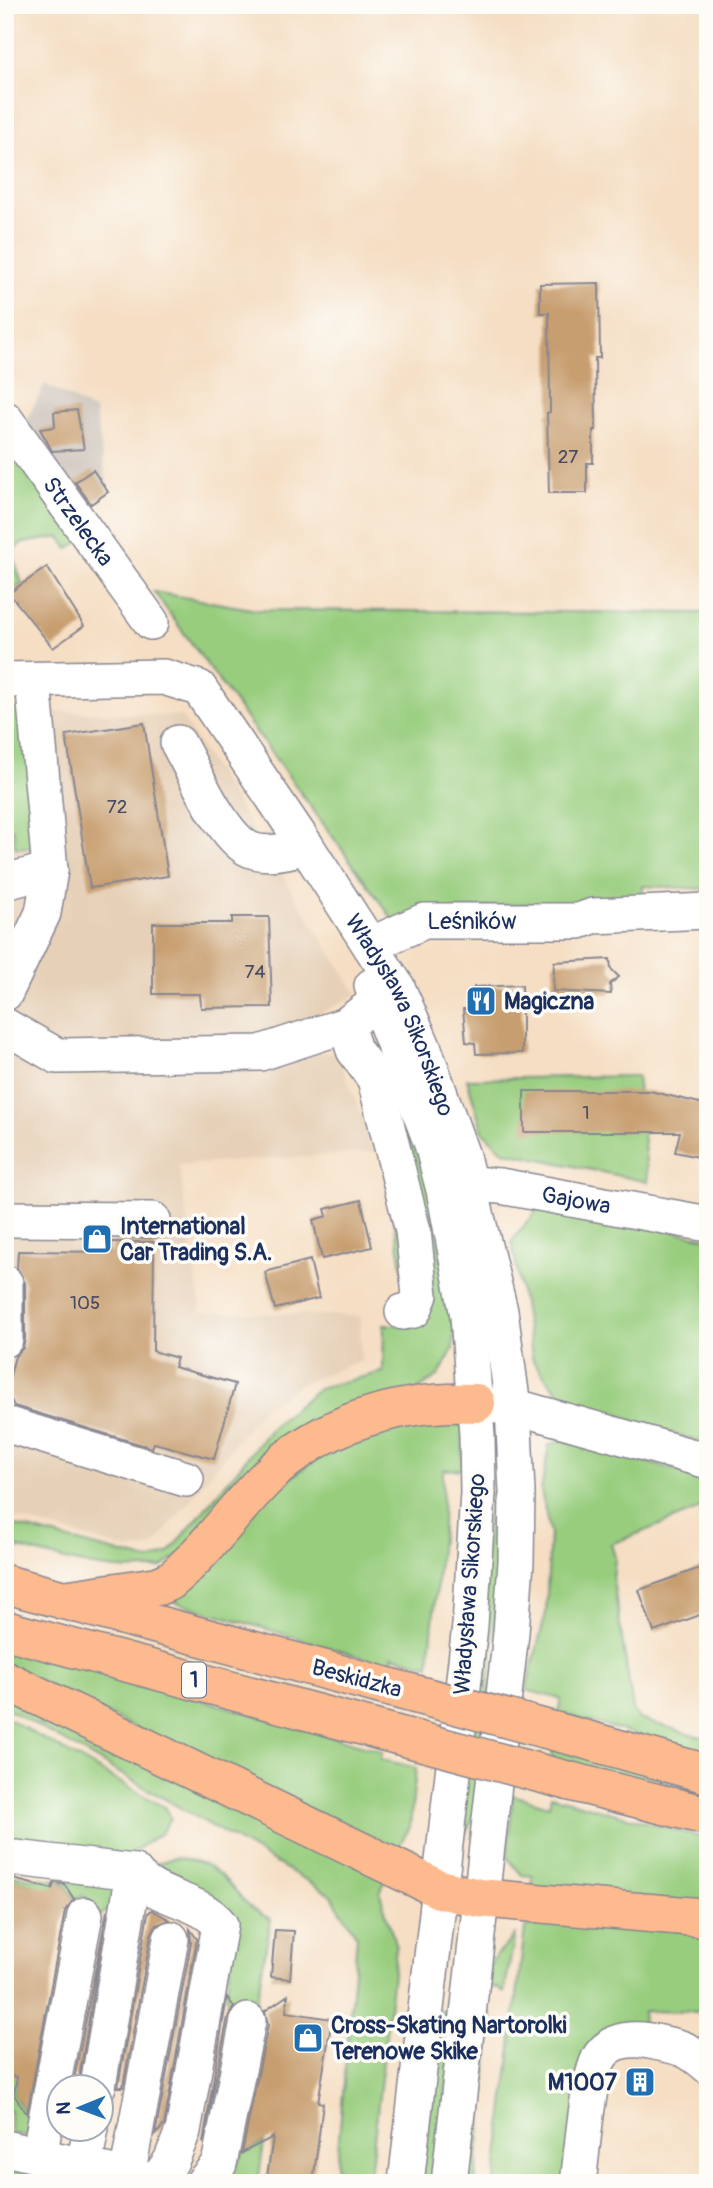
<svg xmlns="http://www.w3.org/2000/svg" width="713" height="2188" viewBox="0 0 713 2188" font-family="Pangolin,sans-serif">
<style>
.built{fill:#e6d0b7}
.industrial{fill:#ccc2b9}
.green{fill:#98cd7e;stroke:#5a7e6e;stroke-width:2}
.building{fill:#c79e70}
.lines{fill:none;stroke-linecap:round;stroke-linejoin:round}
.minor-casing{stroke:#888690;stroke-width:38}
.major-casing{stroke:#888690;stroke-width:41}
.minor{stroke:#fff;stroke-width:35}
.major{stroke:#fcba8e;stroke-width:38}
.major-bridge-casing{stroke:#888690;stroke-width:41;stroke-linecap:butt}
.major-bridge{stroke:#fcba8e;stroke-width:38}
.labels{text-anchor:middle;stroke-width:7;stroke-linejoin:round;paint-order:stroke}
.number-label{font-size:19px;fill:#464b62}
.shield{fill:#fdfcf7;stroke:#5f6c8c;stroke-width:2}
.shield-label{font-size:21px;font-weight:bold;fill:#1b2f5e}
.street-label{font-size:23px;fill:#1b2f5e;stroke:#fdfcf7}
.poi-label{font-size:23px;font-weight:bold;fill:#1b2f5e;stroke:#fdfcf7;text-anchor:start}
</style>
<rect width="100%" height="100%" fill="#fdfcf7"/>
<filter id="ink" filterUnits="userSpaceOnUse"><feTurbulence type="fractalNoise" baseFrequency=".0143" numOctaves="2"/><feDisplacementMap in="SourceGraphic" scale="14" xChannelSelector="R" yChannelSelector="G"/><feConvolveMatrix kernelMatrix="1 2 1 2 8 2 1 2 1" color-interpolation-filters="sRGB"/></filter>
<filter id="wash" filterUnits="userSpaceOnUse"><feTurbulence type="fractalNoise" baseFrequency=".00686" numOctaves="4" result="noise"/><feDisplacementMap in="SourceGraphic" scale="28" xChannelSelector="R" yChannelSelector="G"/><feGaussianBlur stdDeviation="1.57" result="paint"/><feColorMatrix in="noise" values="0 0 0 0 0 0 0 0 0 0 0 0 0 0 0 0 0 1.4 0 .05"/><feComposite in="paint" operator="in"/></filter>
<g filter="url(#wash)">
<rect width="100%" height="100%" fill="#f5dec3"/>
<path class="built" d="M45,711L181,716L357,994L264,1043L31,1042L337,1054L376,1152L179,1165L201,1312L360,1316L361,1360L303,1383L261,1410L152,1548L130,1550L5,1515V850L15,847L59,849Z"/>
<path class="industrial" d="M45,384L95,411L108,492L79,513L21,431Z"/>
<path class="green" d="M5,433L81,540L68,549L60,537L22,543L11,552L22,583L5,593Z
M154,592L257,610L708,613V889L643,886V906C561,901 475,902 395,922Z
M5,708H26L40,848L15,847L13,829H5Z
M363,1037H370L390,1055L430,1191L454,1334L453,1349L439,1375L161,1568C107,1575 57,1558 5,1544V1523L150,1561L169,1553L272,1427L319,1388L383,1372L384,1325H412Z
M637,1076L648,1182L503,1151L483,1132L467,1079Z
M541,1205L708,1238V1444L566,1402L533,1361L512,1241Z
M462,1416L463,1469L443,1470L442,1528L429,1665L392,1656L391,1666L175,1602L270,1492L338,1439Z
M562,1440L702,1477L708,1482L707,1499L698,1510L611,1544L615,1557L613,1580L633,1709L639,1719L708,1739V1754L558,1713L561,1699L526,1690L546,1613L550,1533L541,1491L549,1445Z
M490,1493H501L502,1546L476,1814L465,1834L460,1831Z
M5,1644L382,1751L381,1759L416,1768L410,1827L396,1851L5,1666Z
M5,1695L386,1878L380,1893L396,1947L369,2183H335L357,1936L330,1894L5,1707Z
M5,1717L164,1807L171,1818L161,1833L124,1858L5,1846Z
M557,1746L708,1787V1802L553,1760L552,1751Z
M513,1795L549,1806L551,1796L708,1839V1905L532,1889L533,1876L522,1875L507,1857Z
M173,1858C232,1859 228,1902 271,1919L255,2010L240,2015L226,1996L235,1921L222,1903L190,1892L147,1867Z
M9,1875L119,1887L115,1905L98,1917L87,1898L82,1896L74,1898L63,1882L52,1889L14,2095L31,2120L28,2136L10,2133V2110L5,2109V1999L34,1885L9,1878Z
M547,1920L708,1933V2012L643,2011L642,2028H623L566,2183H495L525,1928Z
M515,1935L504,1993L498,1988L484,1986L492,1961Z
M439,2011L454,2012L436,2183H420Z
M483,2013L492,2015L475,2183H463Z
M264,2142L258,2183H225L242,2154Z
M5,2160L107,2183H5Z"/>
<g id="blocks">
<path class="building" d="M599,283L600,358H595L596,430H593V463H587V493H549L547,413L550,412L549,313H540V284Z
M77,410L84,449L52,451L40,429L55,427L54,412Z
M93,470L108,492L91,504L75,482Z
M47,567L84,626L53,648L9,593Z
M144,723L168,876L90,888L66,735Z
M232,917H269L272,1007L201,1008L200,994H153V923H232Z
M610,959L611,969L619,977L610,984L611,994L553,991L554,962Z
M522,985V1053L476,1054L475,1043L466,1042L463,1009H475L474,987Z
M524,1091H650L708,1105V1159L675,1152L680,1132H524Z
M361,1200L372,1247L322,1259L313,1220L327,1216L325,1209Z
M112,1242H154L153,1351L177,1358L174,1367L235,1384L214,1459L154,1443L152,1448L14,1406L10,1398L8,1383L15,1356L23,1348L25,1339V1283L17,1268L18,1251L112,1252Z
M310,1260L319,1298L275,1309L265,1272Z
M708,1565V1612L654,1632L639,1590Z
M13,1879L52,1889L54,1883L64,1884L74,1899L65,1911L27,2114L14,2095L17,2077L5,2075V1892L8,1880Z
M152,1910L170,1920L156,1925L151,1935L123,2087H118L148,1913Z
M107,1911L79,2080L75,2075Z
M190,1929L197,1939L164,2125L155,2135L191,1943Z
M275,1930L294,1931L290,1979L271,1977Z
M288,1995L286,2012L332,2019L318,2102L323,2103L313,2183H266L273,2137L242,2153L268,2025L265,2011Z
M227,1997L234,2007L228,2017L203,2143Z"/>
</g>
</g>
<g filter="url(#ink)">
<use href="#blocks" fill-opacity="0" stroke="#888690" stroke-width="2"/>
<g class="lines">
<g class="minor-casing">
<g id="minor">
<path id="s1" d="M5,419L151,622"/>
<path id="s2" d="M5,680L164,677L199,688L306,846L397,987L424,1049L462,1156L500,1311L513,1407L517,1492L516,1562L511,1633L449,2183"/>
<path d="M178,743C194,771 220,832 247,848C263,857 290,851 306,846"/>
<path d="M5,882L50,870"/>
<path id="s3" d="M370,945L424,921H579L593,916L708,911"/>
<path d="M372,986L432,1144L444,1190L468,1316L477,1435L478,1493L470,1626L406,2183"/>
<path d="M5,993L43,913L50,870L33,680"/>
<path d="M346,1025L354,1050L375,1079L413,1231L420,1295L414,1310L403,1312"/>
<path d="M5,1026L57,1056L260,1053L346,1025L394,989"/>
<path id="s4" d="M447,1189L470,1184L500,1186L708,1224"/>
<path d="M5,1219L153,1220"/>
<path d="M5,1283V1339"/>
<path d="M490,1405L527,1410L708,1461"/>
<path d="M5,1424L186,1479"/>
<path d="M5,1860L16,1858L134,1872L98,2086"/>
<path d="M5,2148L84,2166L91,2128"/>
<path d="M39,2156L85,1915"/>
<path d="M84,2166L127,2176L171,1939"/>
<path d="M127,2176L156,2182L171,2161L183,2131L220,1925C199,1898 155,1900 134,1872"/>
<path d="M203,2183L219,2164L248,2021"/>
<path d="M578,2183C582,2155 587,2075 601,2055C613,2039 631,2038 650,2041C679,2047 685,2046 708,2066"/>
</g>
</g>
<g class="major-casing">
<path id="major" d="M5,1584L392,1688
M63,1600L158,1586L170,1581C206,1551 232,1512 265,1479C321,1422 399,1400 476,1403
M5,1630L382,1731
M5,1680L439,1889L479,1898L708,1918
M576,1737L708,1774
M569,1781L708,1816"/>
</g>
<use href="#minor" class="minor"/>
<use href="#major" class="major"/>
<g class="major-bridge-casing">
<path id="major-bridge" d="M392,1688L576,1737
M382,1731L569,1781"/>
</g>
<use href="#major-bridge" class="major-bridge"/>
</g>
</g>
<defs>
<g id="restaurant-square" transform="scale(1.575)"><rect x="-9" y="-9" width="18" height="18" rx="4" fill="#1f6fb2" stroke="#fdfcf7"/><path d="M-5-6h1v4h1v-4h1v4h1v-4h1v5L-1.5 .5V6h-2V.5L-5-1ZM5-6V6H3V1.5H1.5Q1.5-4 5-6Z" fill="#fff"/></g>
<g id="shop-square" transform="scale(1.575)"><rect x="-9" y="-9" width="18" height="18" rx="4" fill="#1f6fb2" stroke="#fdfcf7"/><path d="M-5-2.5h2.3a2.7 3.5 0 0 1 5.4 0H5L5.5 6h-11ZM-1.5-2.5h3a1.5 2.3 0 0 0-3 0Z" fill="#fff"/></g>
<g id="building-square" transform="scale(1.575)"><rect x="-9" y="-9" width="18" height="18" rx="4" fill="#1f6fb2" stroke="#fdfcf7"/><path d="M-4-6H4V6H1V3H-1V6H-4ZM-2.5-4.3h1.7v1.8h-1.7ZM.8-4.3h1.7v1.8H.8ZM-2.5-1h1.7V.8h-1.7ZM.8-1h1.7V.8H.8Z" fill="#fff"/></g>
</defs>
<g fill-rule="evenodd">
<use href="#restaurant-square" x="481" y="1001"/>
<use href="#shop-square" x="97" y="1239"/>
<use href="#shop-square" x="308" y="2038"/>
<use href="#building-square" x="640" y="2082"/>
</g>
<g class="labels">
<g class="number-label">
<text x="568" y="463">27</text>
<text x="117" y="813">72</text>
<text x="255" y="978">74</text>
<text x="586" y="1119">1</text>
<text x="85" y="1309">105</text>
</g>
<rect class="shield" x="182" y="1662.5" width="24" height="35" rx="5"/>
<g class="shield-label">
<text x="194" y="1687">1</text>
</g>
<g class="street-label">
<text dy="8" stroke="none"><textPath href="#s1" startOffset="126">Strzelecka</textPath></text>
<text dy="8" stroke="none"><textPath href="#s3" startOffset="107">Leśników</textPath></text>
<text dy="8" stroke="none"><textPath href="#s2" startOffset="581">Władysława Sikorskiego</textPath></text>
<text dy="8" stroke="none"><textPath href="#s4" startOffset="131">Gajowa</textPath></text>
<text transform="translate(469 1584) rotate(-86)" y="8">Władysława Sikorskiego</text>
<text transform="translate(357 1678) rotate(15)" y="8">Beskidzka</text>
</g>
<g class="poi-label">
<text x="504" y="1009">Magiczna</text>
<text x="120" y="1234">International<tspan x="120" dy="26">Car Trading S.A.</tspan></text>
<text x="331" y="2033">Cross-Skating Nartorolki<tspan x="331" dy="26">Terenowe Skike</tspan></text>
<text x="617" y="2090" text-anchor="end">M1007</text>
</g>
</g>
<rect width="713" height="2188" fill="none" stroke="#fdfcf7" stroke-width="28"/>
<g transform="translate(80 2108) rotate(269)"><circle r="33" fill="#fdfcf7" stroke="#a3aaba" stroke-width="2"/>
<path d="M0-5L12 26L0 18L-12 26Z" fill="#1f6fb2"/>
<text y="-10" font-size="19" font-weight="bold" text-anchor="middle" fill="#1b2f5e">N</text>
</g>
</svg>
